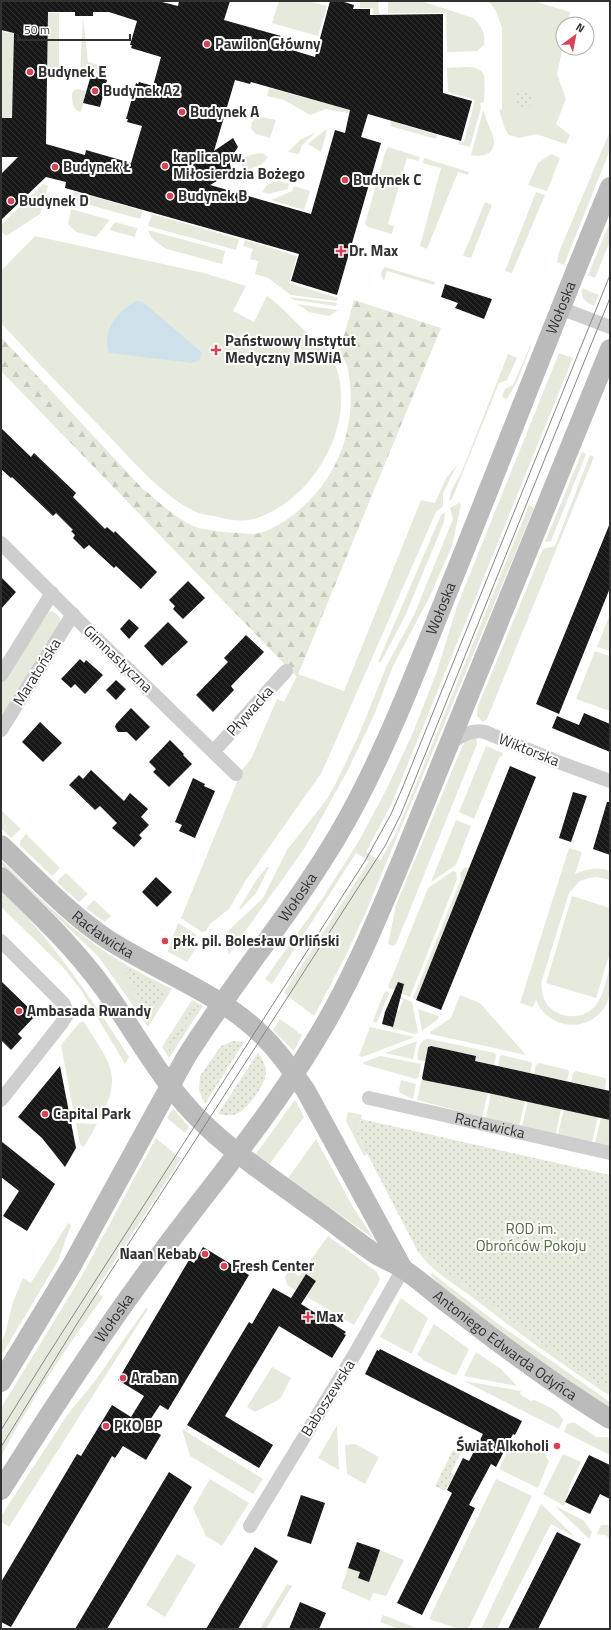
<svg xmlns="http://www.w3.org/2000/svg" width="611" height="1630" viewBox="0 0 611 1630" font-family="'Titillium Web',sans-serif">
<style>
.green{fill:#e5eadd;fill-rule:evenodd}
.forest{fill:url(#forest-firs)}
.garden{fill:url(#garden-dots)}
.water{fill:#cee1eb}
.building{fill:url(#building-back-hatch);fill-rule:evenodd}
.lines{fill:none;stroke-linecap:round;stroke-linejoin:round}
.street{stroke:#cecece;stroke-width:14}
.secondary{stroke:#bbb;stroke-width:20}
.tram{stroke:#868686;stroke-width:1}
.poi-dot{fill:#da4154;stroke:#fff;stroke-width:1.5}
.labels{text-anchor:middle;stroke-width:4;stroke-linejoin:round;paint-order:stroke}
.poi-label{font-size:15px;font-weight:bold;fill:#313131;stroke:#fff;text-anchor:start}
.street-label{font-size:15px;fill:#313131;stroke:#fff}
.park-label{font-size:15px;fill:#566a41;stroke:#fff}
</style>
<defs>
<pattern id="forest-firs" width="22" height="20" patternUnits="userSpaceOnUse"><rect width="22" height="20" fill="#e5eadd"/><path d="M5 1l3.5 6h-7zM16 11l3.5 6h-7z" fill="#c5c9be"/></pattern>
<pattern id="garden-dots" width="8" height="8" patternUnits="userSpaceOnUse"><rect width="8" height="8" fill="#e5eadd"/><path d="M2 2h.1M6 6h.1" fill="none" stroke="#c5c9be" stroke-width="1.8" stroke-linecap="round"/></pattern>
<pattern id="building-back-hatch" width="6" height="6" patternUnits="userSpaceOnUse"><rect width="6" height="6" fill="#181818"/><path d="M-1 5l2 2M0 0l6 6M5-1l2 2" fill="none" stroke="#313131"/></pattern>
</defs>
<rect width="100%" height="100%" fill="#fff"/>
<path class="green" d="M279,1H308L327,6L318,36L272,23Z
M360,1H378L379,14H373V8H360Z
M388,1H421L473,18C481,25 486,33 484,45L477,51L447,52L446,13H388Z
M485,1H534L570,12L568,24H563V46L557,74L566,99L556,124L570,135L566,144L536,134L520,138L509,135L505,129L499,110L502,109V28L496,11L491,4Z
M48,13H59V69H47Z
M83,17L88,62L105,67V76L90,72L88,74H80Z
M10,26L14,27L12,118H1V31L8,33Z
M447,68C456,68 478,64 483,73C486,79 484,96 484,102L480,103L481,108L470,147L458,144L459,141L464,142L475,100L448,92Z
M269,88L350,110L348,113L326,109L310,115L284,100L267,96Z
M78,89L86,91L81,112C72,110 72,101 72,93L74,90Z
M483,111H484C486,121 493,133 494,141C495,155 481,157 471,155Z
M262,117L276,120L270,138L256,134L251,129L252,122L257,118Z
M391,121L437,135L436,139L390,126Z
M325,130H327L321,152L308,144Z
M610,131V150L564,265L557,262L559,252Z
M316,132L302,145L299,154L288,152L300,140Z
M388,147L420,157L418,161L407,158L388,224L394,226L392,234L368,227L365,224L385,153Z
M262,153L268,157L262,164L247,170L242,168V160C248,154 254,154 262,153Z
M551,154L560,158L547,191L528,185L538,163Z
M424,158L469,172L468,175L458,172L427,249L420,246L441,168L423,163Z
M280,181L289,184L288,189L269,194L262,192L268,184Z
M43,184L48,186L40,214L6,236L1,231V225Z
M294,186L310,191L304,210L271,200L292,191Z
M74,191L143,211L140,219L72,200Z
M536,192L545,195L512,273L505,271Z
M485,202L492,205L471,258L463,256Z
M71,209L110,220L96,237L76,232L68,224Z
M152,214L239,239L236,250L148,226Z
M115,222L137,228L135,237L109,230Z
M610,222V241L595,278L588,275Z
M148,230L225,251L222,264L167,249C160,245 150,239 148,230Z
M35,236L204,273L246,286L233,311L254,322L267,296C283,307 294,321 308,334C317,341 326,344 331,355C362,415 318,497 257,518C243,523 228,520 214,516C208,515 201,514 196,512C161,495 135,463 109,436C73,399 36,361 1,323V271Z
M245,240L297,256L289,283L338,298L337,301L291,295L268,278L255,274L258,261L250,259L253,249L243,246Z
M385,267L435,282L434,285L387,271L384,281C380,276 381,271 385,267Z
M582,288L599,295L594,306C586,302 580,298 582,288Z
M290,297L337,303L336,306L294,300Z
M297,304L338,310L329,316L309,312Z
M531,344V346L517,382L507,399L502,397L505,389L513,385Z
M559,353L573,358L392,803L366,852L380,861L396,833L408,804L529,505L534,508L365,914L345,957L314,1016L284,993L369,861L356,853L272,984L265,979L322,899L360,839L386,790L412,735L437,671L457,606Z
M508,354L517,358L507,380L499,383L452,499L449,501L451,491L462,471Z
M582,452L586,454L551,541L545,542Z
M590,455L594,457L487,719L483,722L477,716L478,706L543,549L555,546Z
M457,465L443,493V506L436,512L322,772L246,880L229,909L210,924L206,931L202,932L181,918L241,772L252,757L277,699L284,702L298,674L344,691L421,500L435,503L446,478Z
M459,503L461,505L452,546L429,598L393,666L375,713L348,770L304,849L229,954L223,940L225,934L263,898L287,850L327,799L335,785L358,737L387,665L414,615L453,519L450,508Z
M445,512L444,522L406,614L381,662H378L441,515Z
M51,611C59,614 60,617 62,626L1,723V683L44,615Z
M610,614V651L597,647Z
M595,651L610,656V711L576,699Z
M476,737L477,744L396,944L393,946L388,944L396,905L462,747L466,740Z
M486,746L503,753L501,757L500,756L474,819L459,812Z
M1,810L21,829L11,838L1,828Z
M456,820L471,826L456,865L431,882Z
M26,834L60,868L52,876L20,845V841Z
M569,848L582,852L575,874C587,869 597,866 610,871V880L597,877L589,878L580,881L569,893L542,980C541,987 542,995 545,1001C553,1017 577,1021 591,1010C603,1001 606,980 610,966C610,978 611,992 607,1003C592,1034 548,1031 536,1000L533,1007L520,1003Z
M1,860C28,886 55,914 85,937C112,958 141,974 172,989L148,1027L98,956L1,865ZM123,966L150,1015H147Z
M267,867H269L257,892L240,910L239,909L255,882Z
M465,867L469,868L416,1000L413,998L461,879L460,873Z
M453,871L456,872L457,879L410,997L389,988L388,987L428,888Z
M66,873L88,894L79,902L58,883V880Z
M1,890C52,939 91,998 129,1057L125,1064L81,990L63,967L1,907Z
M572,896L610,908V952L596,998L546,983Z
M94,900L111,916L105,922L87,909V907Z
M178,923L197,935L192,943L197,946L187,962L168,952V950Z
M387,991L389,994L377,1022L375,1023L373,1021L384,993Z
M394,994L412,1002L418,1032L415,1034L382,1025V1024L393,1027L396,1016L384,1013L387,1007L399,1011L403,1000L393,995Z
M460,995L480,1003L526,1055L430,1034V1032L451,1018Z
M192,1000L203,1006L169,1058L162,1047Z
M418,1009L439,1016L438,1019L422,1031Z
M280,1019L302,1035L294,1051L273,1030Z
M80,1022H84C108,1062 125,1073 99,1120H75L61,1045Z
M370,1027L415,1037L362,1057L359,1056Z
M426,1039H430L495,1053L496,1056L494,1065L475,1061L476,1056L431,1046L425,1061L418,1060C417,1052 418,1044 426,1039Z
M417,1041L413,1059L385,1053Z
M502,1055L531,1062L532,1064L530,1073L498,1066L500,1056Z
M380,1056L421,1064L418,1078L416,1079L363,1064L364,1062Z
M539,1063L568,1070L569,1072L567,1081L534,1074L536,1065Z
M576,1071L605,1078L606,1080L605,1090L571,1082L573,1073Z
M422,1078L423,1080L488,1093L482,1117L417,1100Z
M401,1080L416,1084L413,1099L400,1093L399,1090Z
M491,1093L525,1101L519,1126L486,1118Z
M295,1100L304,1117L269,1165L255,1155Z
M528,1101L561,1109L556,1134L522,1126Z
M173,1108L189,1127L185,1133L167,1118Z
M564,1109L598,1117L592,1142L558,1134Z
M348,1112L362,1115L357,1134L367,1154L364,1156L346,1121Z
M601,1118L610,1120V1146L595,1143Z
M76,1123L97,1124L84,1147L80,1144Z
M156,1138L181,1159L95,1291L103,1297C66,1348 31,1400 1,1456V1408L81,1277Z
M316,1139L353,1207L374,1239L288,1178Z
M68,1223L71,1225L58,1261L1,1356V1343L5,1334L13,1302L23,1278L31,1283Z
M328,1236L377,1272L380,1280L354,1325L287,1285L285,1277L288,1272L290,1273L291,1271L299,1276Z
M417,1250L576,1369L610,1390V1396C563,1365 517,1332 472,1297C453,1283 430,1270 417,1250Z
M432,1273L493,1320L610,1402V1407C565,1379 521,1348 479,1316C462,1303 444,1291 430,1274Z
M401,1298L428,1318L412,1353H410L380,1337Z
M146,1308L148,1309L9,1527L2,1522L1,1516L68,1414L95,1381Z
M434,1324L469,1349L457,1374L454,1375L423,1360L421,1357L417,1355Z
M476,1352L501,1369L517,1386L464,1376Z
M272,1367L291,1378L280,1399L255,1412L247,1407Z
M464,1381L521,1391L520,1394L531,1401L534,1400C543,1404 559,1410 563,1420L559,1429Z
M574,1422L596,1437H607L610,1439V1455L564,1432L567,1424Z
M337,1425L339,1470L318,1458Z
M182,1429L263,1479L253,1494L190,1456Z
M512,1441L521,1445L524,1441L542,1450L549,1461L538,1488L499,1469Z
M355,1444L379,1457L365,1484L347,1474L345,1445Z
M563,1454L581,1462L571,1483L564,1506L543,1494Z
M210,1479L249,1503L222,1546L206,1536L193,1508Z
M496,1479L532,1496L468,1629H459L429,1619Z
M541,1504L575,1537L551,1524L497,1629H481Z
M555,1506L583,1520L592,1532L589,1539Z
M601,1525H610V1540L606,1535L597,1534Z
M380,1550L404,1560L386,1596L373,1593L370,1601L341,1588L348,1568L360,1572L359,1578L369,1582Z
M177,1554L196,1565L165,1617L146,1605Z
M287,1584L292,1586L266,1629H260Z
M383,1615L419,1629H398L380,1622Z"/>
<path class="forest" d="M354,300L441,328L297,677L1,371V337L142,488C158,501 174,517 193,526C202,530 230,533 241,533C246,533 254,535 259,533C270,531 289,519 298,511C340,476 358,423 348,370C347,363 342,356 340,350Z"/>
<path class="garden" d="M515 99a9 9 0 1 1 18 0a9 9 0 1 1-18 0Z
M122,965L166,990L150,1015H147Z
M194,1004L199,1006L169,1052L166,1048Z
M233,1041L244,1042L205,1104L199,1091L200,1076L221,1046Z
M258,1053C261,1058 265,1063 266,1069C268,1082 246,1113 233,1115C228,1116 223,1115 218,1114Z
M361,1119L610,1175V1390L576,1369L417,1250L357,1134Z
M453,1450L460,1454L451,1473L454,1475L445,1491L435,1486Z"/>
<path class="water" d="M137,301L143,302L200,351L202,354L199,360L192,363L109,353C101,332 117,310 137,301Z"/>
<path class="building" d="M1,1H158L178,6L179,1H230L224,20L281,36L279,42L283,43L282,47L315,57L330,1H341L354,5L353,9H370V15L443,14V93L472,101L461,141L368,114L361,137L381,143L337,295L291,281L299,254L65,188L66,182L46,177L1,220V174L18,157H1V118H12L14,33L1,30ZM48,12H75V16H93V12H109L137,21L130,45H132L131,48L161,57L153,86L139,82L138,84L136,83L134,91L126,119H128L127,122L142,126L131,163L86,150L85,155L46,144ZM235,80L250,84L251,82L258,84L350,110L345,133L335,130L311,214L210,185L232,172L230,165V159L238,147L233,138L214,151Z
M91,75L107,80L100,107L83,103Z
M445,284L492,299L484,319L455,308L458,303L441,297Z
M1,428L31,457L34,453L76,493L73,497L105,529L107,527L114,533L115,531L157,572L141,589L116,566L114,568L89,545L84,549L73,538L75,535L71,531L73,530L56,513L53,516L12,477L11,478L1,469Z
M610,523V588L559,714L536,704Z
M1,577L16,592L1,609Z
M188,581L205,598L183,619L173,609L175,606L169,600Z
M129,619L139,628L129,639L120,629Z
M168,622L188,642L162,666L144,646Z
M246,635L264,652L231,686L234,690L213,712L196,695L228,662L224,658Z
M80,659L84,663L86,660L103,675L85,694L75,684L71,688L61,679Z
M116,680L126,689L116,700L106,690Z
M131,708L150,727L136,741L127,732H118L115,727L116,724Z
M584,713L610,724V752L552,728L557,716L579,725Z
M40,722L62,743L43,762L22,742Z
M170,740L184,754L183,755L192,764L169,787L153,772L156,769L149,762Z
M510,766L536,777L441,1010L416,1000Z
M91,770L124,801L130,793L148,809L141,817L149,825L139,835L142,838L134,847L112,828L117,823L100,806L95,810L69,785L79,775L83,779Z
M193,778L205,784L204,786L215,791L195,838L179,831L182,825L175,822Z
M573,792L587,796L571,842L559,838Z
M607,802H610V855L593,849Z
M156,877L172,892L157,907L142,892Z
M1,981L36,1015L18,1034L22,1038L11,1050L1,1040Z
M398,982L404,984L393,1027L382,1024L385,1012Z
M431,1046L476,1056L475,1061L610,1091V1120L488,1093L423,1080L422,1078L428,1047Z
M60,1066L76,1148L65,1167L42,1138L18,1117Z
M1,1141L55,1184L27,1231L3,1216L19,1191L1,1177Z
M203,1247L249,1275L168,1410L160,1405L146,1426L161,1435L146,1460L123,1446L115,1458L112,1456L11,1627L1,1622V1582L77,1454L81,1456L112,1405L131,1417L144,1396L118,1380L189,1260L194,1263Z
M306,1274L316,1281L301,1304L346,1332L344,1334L346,1335L332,1358L279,1326L225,1416L273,1445L259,1468L187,1425L249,1322L252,1324L273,1288L291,1298Z
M380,1349L522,1421L515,1435L513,1434L496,1467L491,1464L469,1505L475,1508L422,1615L397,1603L452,1493L447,1490L463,1458L469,1461L483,1434L365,1374L377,1350L379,1351Z
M589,1455L610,1465V1499L600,1494L590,1514L565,1502Z
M169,1472L192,1487L107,1629H75Z
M301,1495L325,1503L311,1544L287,1536Z
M557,1532L581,1544L538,1629H508Z
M357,1542L380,1550L369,1582L358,1578L360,1572L348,1568Z
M255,1547L278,1561L238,1629H206Z
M300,1602L326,1613L319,1629H289Z"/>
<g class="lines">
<g class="street">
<path d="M560,308L610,327"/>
<path d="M1,543L99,641L236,774"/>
<path d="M1,675L52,593"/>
<path d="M1,730L73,614"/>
<path d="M449,744C461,736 470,729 485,732L558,762L610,781"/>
<path d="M214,751L286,671"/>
<path d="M1,941L63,1003L68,1013L61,1024L1,1100"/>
<path id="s1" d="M369,1098L610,1153"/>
<path d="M250,1526L356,1352L403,1269"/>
</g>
<g class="secondary">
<path id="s2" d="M1,845C35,877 68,913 107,939C158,972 220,993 263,1036C280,1053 293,1072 306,1091L403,1269"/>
<path id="s3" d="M1,877C38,913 75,948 105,990C136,1033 161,1082 200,1120C232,1152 270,1177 307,1204C331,1220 353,1239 377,1255C385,1260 395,1263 403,1269C421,1281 437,1296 455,1309C505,1348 556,1386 610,1419"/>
<path id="s4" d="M1,1382L72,1265L186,1057C241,970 310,892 357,801C393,732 421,658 450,586C504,453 555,319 610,187"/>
<path id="s5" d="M1,1490C52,1409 104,1329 162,1252C214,1182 270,1116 315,1041C351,983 377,919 403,857L610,349"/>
</g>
<path class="tram" d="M1,1430L49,1353L365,861L391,814L402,789L610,275
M1,1447L75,1327L385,846L401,814L610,298"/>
</g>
<g class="poi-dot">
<circle cx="207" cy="44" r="4"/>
<circle cx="30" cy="72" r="4"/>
<circle cx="95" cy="91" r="4"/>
<circle cx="182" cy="112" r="4"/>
<circle cx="165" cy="166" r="4"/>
<circle cx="55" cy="167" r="4"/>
<circle cx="345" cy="180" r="4"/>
<circle cx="170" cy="196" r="4"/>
<circle cx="11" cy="201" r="4"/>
<path d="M339 245h4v4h4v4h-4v4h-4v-4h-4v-4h4z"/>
<path d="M214 344h4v4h4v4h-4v4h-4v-4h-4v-4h4z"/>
<circle cx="165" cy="941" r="4"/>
<circle cx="19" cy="1011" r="4"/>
<circle cx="45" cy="1114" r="4"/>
<circle cx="205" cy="1254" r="4"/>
<circle cx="224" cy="1266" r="4"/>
<path d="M306 1311h4v4h4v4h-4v4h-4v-4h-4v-4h4z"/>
<circle cx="123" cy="1378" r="4"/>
<circle cx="106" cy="1426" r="4"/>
<circle cx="557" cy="1446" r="4"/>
</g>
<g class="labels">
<g class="poi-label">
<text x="215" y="49">Pawilon Główny</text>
<text x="38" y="77">Budynek E</text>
<text x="103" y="96">Budynek A2</text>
<text x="190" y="117">Budynek A</text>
<text x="173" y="162">kaplica pw.<tspan x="173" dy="17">Miłosierdzia Bożego</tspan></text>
<text x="63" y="172">Budynek Ł</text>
<text x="353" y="185">Budynek C</text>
<text x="178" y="201">Budynek B</text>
<text x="19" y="206">Budynek D</text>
<text x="349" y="256">Dr. Max</text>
<text x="225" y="346">Państwowy Instytut<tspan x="225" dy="17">Medyczny MSWiA</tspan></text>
<text x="173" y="946">płk. pil. Bolesław Orliński</text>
<text x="27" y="1016">Ambasada Rwandy</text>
<text x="53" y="1119">Capital Park</text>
<text x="197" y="1259" text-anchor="end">Naan Kebab</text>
<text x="232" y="1271">Fresh Center</text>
<text x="316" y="1322">Max</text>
<text x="131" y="1383">Araban</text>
<text x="114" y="1431">PKO BP</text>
<text x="549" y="1451" text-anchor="end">Świat Alkoholi</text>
</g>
<g class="street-label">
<text dy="5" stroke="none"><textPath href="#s4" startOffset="1216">Wołoska</textPath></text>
<text dy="5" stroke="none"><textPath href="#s4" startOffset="892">Wołoska</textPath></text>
<text transform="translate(118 659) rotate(44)" y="5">Gimnastyczna</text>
<text transform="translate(37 672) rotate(-58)" y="5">Maratońska</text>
<text transform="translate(250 711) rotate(-48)" y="5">Pływacka</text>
<text transform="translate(529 750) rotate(22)" y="5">Wiktorska</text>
<text dy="5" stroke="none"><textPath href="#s4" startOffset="569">Wołoska</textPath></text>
<text dy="5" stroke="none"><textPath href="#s2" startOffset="136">Racławicka</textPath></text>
<text dy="5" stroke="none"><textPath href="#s1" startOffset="124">Racławicka</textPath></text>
<text dy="5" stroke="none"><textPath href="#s5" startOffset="206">Wołoska</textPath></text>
<text dy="5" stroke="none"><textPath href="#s3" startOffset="695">Antoniego Edwarda Odyńca</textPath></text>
<text transform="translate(328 1398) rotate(-58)" y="5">Baboszewska</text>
</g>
<g class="park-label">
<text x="531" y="1234">ROD im.<tspan x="531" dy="17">Obrońców Pokoju</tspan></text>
</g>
</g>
<rect width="611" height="1630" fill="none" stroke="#313131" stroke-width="4"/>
<g transform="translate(575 36) rotate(32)"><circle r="19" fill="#ffffff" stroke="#adadad"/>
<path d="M0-3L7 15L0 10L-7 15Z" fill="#da4154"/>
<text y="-6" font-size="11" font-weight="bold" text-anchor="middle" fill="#313131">N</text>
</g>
<path d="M18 34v6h112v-6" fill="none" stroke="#313131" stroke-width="2"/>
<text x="24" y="34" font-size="12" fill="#313131" stroke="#ffffff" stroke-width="3" paint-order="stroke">50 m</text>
</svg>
